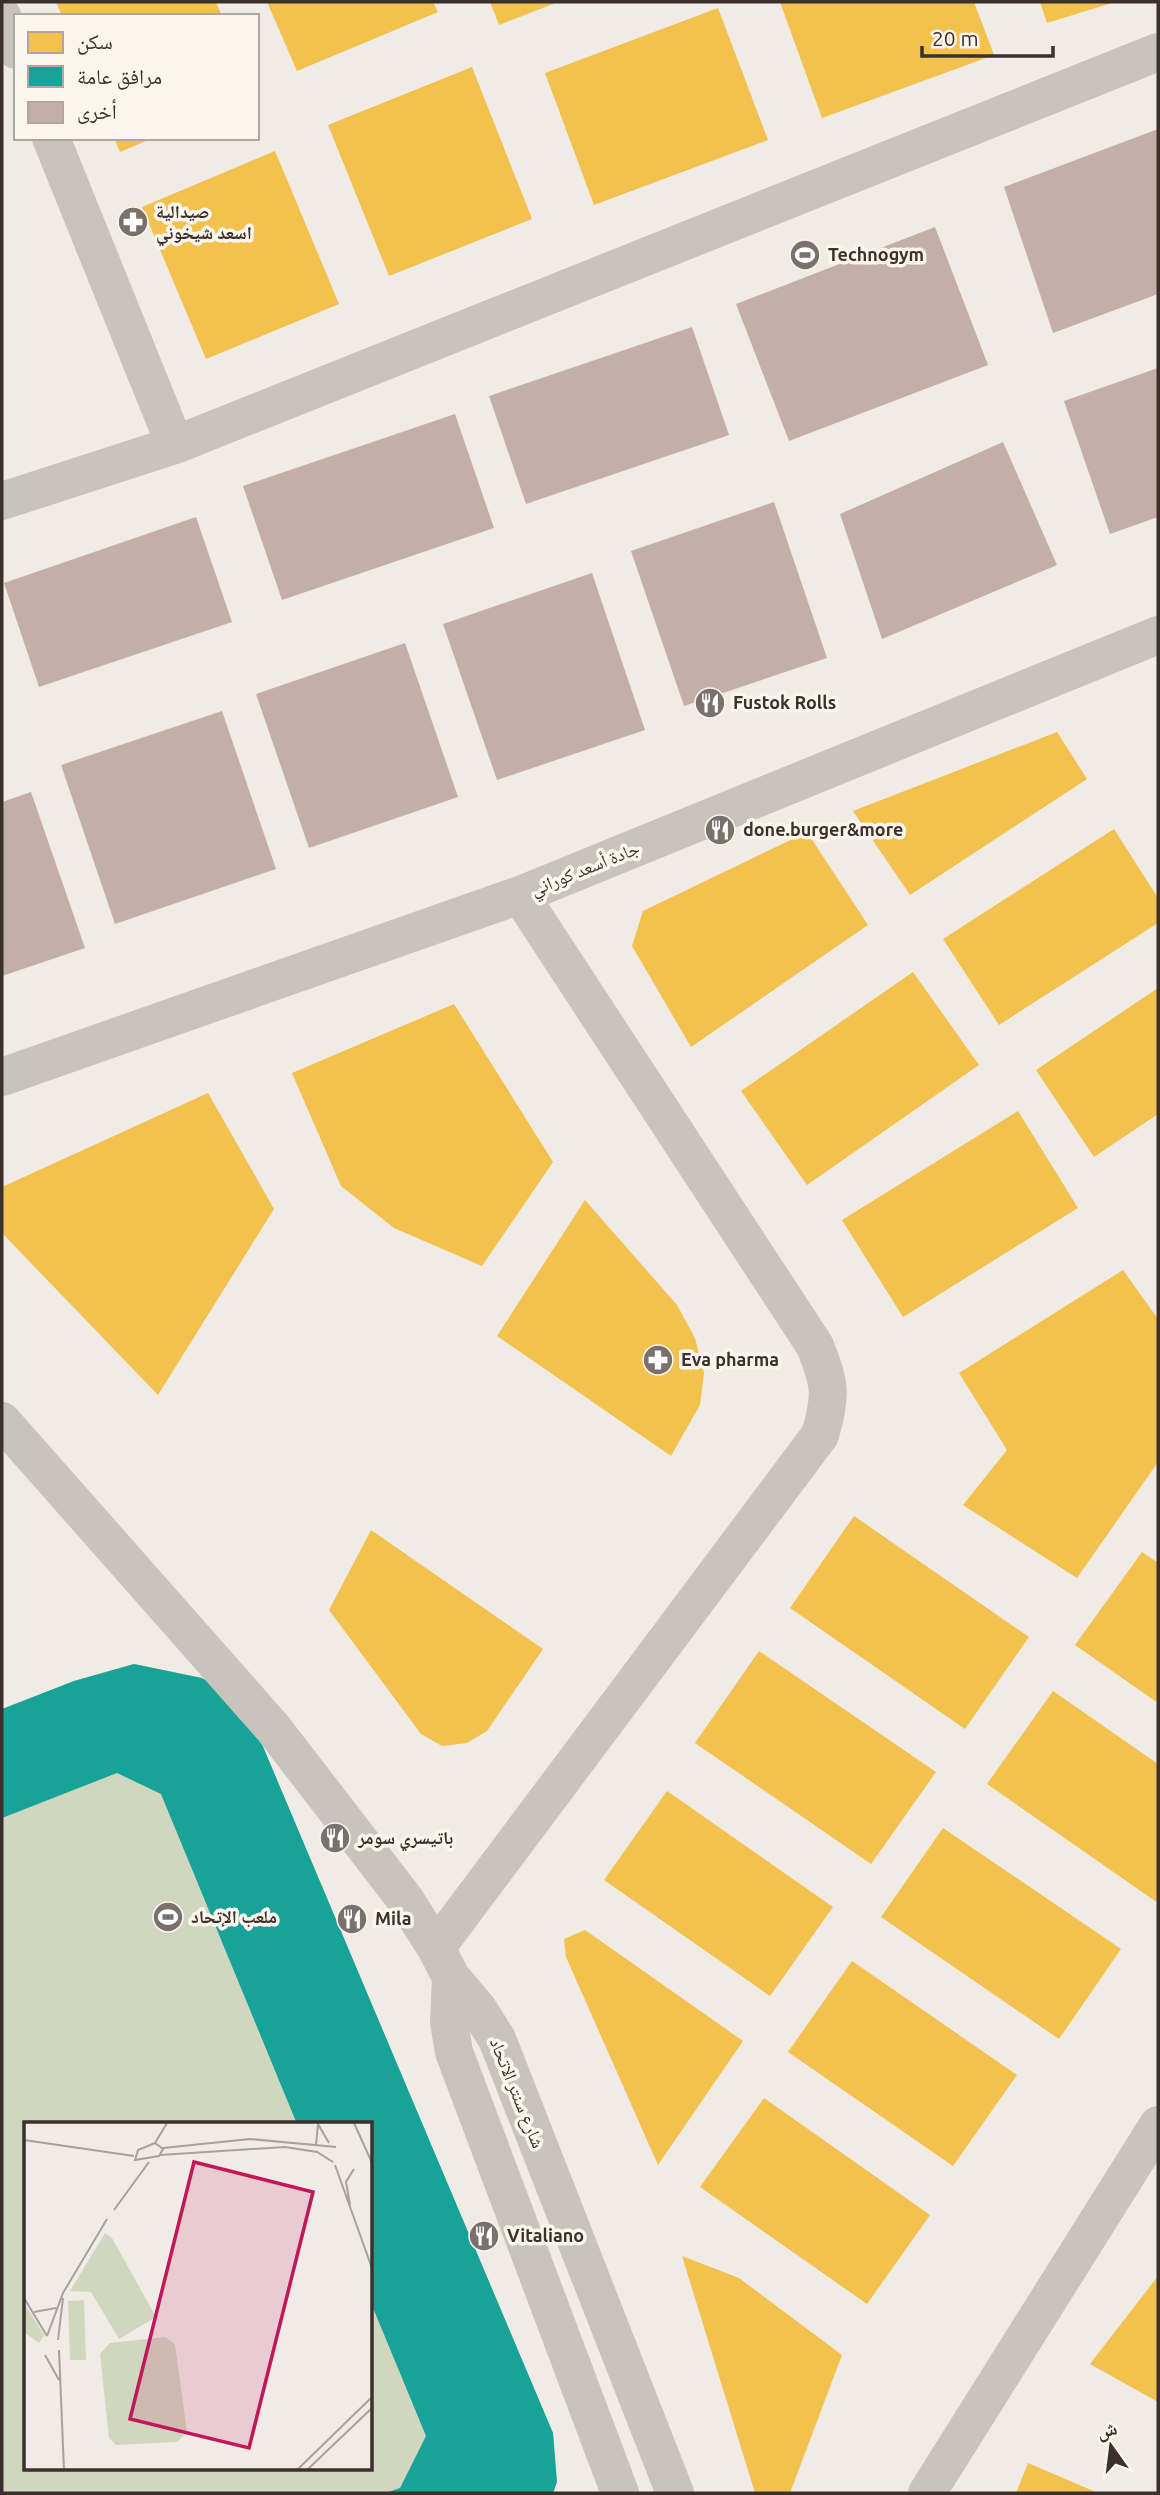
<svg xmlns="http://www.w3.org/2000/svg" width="1160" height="2495" viewBox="0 0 1160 2495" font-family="Ubuntu,'Noto Naskh Arabic',sans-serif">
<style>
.green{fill:#d1d6bf;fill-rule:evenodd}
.homes{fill:#f2c14e}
.public{fill:#17a398}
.building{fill:#c3afa7}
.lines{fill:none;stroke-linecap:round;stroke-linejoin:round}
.minor{stroke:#c9c3be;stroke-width:38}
.labels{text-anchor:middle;stroke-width:7;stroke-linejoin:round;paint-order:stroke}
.poi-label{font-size:18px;font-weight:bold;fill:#3b302b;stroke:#fbf5ee;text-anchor:start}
.street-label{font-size:18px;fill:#3b302b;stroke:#fbf5ee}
.inset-road{fill:none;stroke:#a8a09b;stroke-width:2}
.view{fill:#c2185b;fill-opacity:0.15;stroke:#c2185b;stroke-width:3.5}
.inset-edge{fill:none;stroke:#3b302b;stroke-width:3.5}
</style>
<rect width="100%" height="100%" fill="#f0ebe5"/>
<path class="green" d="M134,1664L202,1678L245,1704L553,2433L557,2482L553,2493H2V1709L74,1681ZM26,2124H371V2469H26Z"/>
<path class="homes" d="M56,2H216L222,16H62Z
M267,2H433L438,12L297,71Z
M490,2H558L499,25Z
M780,2H974L994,55L822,118Z
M1040,2H1115L1047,23Z
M718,8L768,140L594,205L545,73Z
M472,67L532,219L389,276L328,125Z
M114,138H153L120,152Z
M275,151L339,304L206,359L142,207Z
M1057,732L1087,779L910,895L853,811Z
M1114,829L1158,898V923L999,1025L943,939Z
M807,832L868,925L691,1047L632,946L643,911Z
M913,972L979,1065L807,1185L741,1091Z
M1158,988V1114L1094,1157L1036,1070Z
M454,1004L553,1162L482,1266L394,1228L341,1186L292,1073Z
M208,1093L274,1209L158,1395L2,1233V1187Z
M1018,1111L1078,1208L903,1317L842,1220Z
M585,1200L677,1305L695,1338L704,1373L700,1405L671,1456L497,1336Z
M1123,1270L1158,1319V1462L1077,1578L963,1505L1007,1450L959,1373Z
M854,1516L1029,1637L965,1729L790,1608Z
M371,1530L543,1649L487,1731L467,1743L442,1746L421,1734L329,1610Z
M1142,1552L1158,1563V1703L1075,1645Z
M759,1651L936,1772L871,1864L695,1743Z
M1053,1691L1158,1764V1903L987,1784Z
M667,1791L833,1907L770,1996L604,1880Z
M943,1828L1121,1949L1059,2039L881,1917Z
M585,1930L743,2041L658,2165L566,1957L564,1939Z
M852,1961L1017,2075L953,2166L788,2052Z
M764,2098L930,2215L867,2304L700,2187Z
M682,2256L739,2278L842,2355L790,2493H755Z
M1158,2276V2402L1090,2364Z
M1028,2463L1098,2493H1016Z"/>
<path class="public" d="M134,1664L202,1678L245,1704L553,2433L557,2482L553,2493H385L400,2488L426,2436L371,2303V2124H297L161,1794L117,1773L2,1818V1709L74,1681Z"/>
<path class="building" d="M1158,129V294L1053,333L1004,187Z
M935,227L988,365L789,441L736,304Z
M692,327L729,435L526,504L489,396Z
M1158,368V517L1110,534L1064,401Z
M455,414L494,528L282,600L243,486Z
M1003,442L1057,565L882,639L840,514Z
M774,502L827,658L684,706L631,551Z
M196,517L232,622L39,687L4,583Z
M592,573L645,730L497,780L443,624Z
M405,643L458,797L309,848L256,694Z
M222,711L276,869L115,924L61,765Z
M31,792L85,948L2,976V802Z"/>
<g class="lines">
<path class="minor" d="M2,16L16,50
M51,138L175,445
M2,501L175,445L1158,52
M2,1077L520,895L1158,635
M2,1421L273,1728L404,1898L436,1948L451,1977L478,2009L497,2039L675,2493
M436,1948L820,1435C832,1395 830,1384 815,1346L520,895
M451,1977L449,2022L454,2052L620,2493
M927,2493L1158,2125"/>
</g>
<defs>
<g id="pharmacy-disc" transform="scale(1.575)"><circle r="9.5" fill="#7a716c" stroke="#fbf5ee"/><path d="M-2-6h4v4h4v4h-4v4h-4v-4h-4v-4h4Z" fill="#fff"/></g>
<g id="stadium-disc" transform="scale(1.575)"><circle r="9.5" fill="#7a716c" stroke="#fbf5ee"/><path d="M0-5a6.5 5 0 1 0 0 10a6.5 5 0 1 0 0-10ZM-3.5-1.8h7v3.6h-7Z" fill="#fff"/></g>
<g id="restaurant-disc" transform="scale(1.575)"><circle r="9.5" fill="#7a716c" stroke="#fbf5ee"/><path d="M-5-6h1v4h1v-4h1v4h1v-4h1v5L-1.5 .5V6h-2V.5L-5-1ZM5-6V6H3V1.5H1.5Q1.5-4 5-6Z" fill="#fff"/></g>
</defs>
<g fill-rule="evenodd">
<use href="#pharmacy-disc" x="133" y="222"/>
<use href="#stadium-disc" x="805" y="255"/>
<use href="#restaurant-disc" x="710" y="703"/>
<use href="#restaurant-disc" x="720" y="830"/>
<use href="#pharmacy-disc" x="658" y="1360"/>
<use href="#restaurant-disc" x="335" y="1838"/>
<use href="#stadium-disc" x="168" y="1917"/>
<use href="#restaurant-disc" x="352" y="1919"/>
<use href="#restaurant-disc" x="484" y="2236"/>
</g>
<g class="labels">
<g class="poi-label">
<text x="156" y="218">صيدالية<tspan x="156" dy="21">اسعد شيخوني</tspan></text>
<text x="828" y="261">Technogym</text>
<text x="733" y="709">Fustok Rolls</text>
<text x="743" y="836">done.burger&amp;more</text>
<text x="681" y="1366">Eva pharma</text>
<text x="358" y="1844">باتيسري سومر</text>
<text x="191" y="1923">ملعب الإتحاد</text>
<text x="375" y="1925">Mila</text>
<text x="507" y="2242">Vitaliano</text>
</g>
<g class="street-label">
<text transform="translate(585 869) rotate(-22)" y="6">جادة أسعد كوراني</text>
<text transform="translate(517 2093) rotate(68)" y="6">شارع سنتر الاتحاد</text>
</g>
</g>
<g transform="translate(24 2122)">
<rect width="348" height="348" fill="#f0ebe5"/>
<path d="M81,111L88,116L132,195L95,217L67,170L46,169ZM60,178L62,238H46L44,179ZM0,181L20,213L15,221L0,210ZM141,215L151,222L163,310L153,320L92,323L85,316L76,232L86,221Z" fill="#d1d6bf"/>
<path class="inset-road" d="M330,1L349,43M0,18L110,34M131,21L139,27L135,34L111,38L114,28ZM131,21L143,1M292,23L294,2L305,21M139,26L226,17L312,25M136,33L261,25L293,30L309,40M311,43L349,149M326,83L322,60L330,47M90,88L125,40M0,176L23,214M10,190L32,186M23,214L39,171L83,97M34,218L39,176M35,228L40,348M21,233L35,258M273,348L349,274M283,348L349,285"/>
<path class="view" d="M170,40L289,70L225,326L106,297Z"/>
<rect width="348" height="348" class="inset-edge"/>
</g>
<rect width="1160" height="2495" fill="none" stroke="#3b302b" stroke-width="7"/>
<rect x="14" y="14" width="245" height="126" fill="#fbf5ee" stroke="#aea6a0" stroke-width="2"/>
<rect x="28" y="32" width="35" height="21" fill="#f2c14e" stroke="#aea6a0" stroke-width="2"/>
<text x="77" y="49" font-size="21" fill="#3b302b">سكن</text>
<rect x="28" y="66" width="35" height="21" fill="#17a398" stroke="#aea6a0" stroke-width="2"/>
<text x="77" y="84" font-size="21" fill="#3b302b">مرافق عامة</text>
<rect x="28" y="102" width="35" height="21" fill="#c3afa7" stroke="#aea6a0" stroke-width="2"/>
<text x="77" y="119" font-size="21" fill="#3b302b">أخرى</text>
<g transform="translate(1111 2446) rotate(346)" stroke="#fbf5ee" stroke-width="5" paint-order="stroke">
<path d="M0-5L12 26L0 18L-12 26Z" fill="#3b302b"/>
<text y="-10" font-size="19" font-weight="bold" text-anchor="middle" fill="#3b302b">ش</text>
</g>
<path d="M922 46v10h131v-10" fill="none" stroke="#3b302b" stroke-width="3.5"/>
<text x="932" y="46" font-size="21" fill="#3b302b" stroke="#fbf5ee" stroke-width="5" paint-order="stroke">20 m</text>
</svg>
